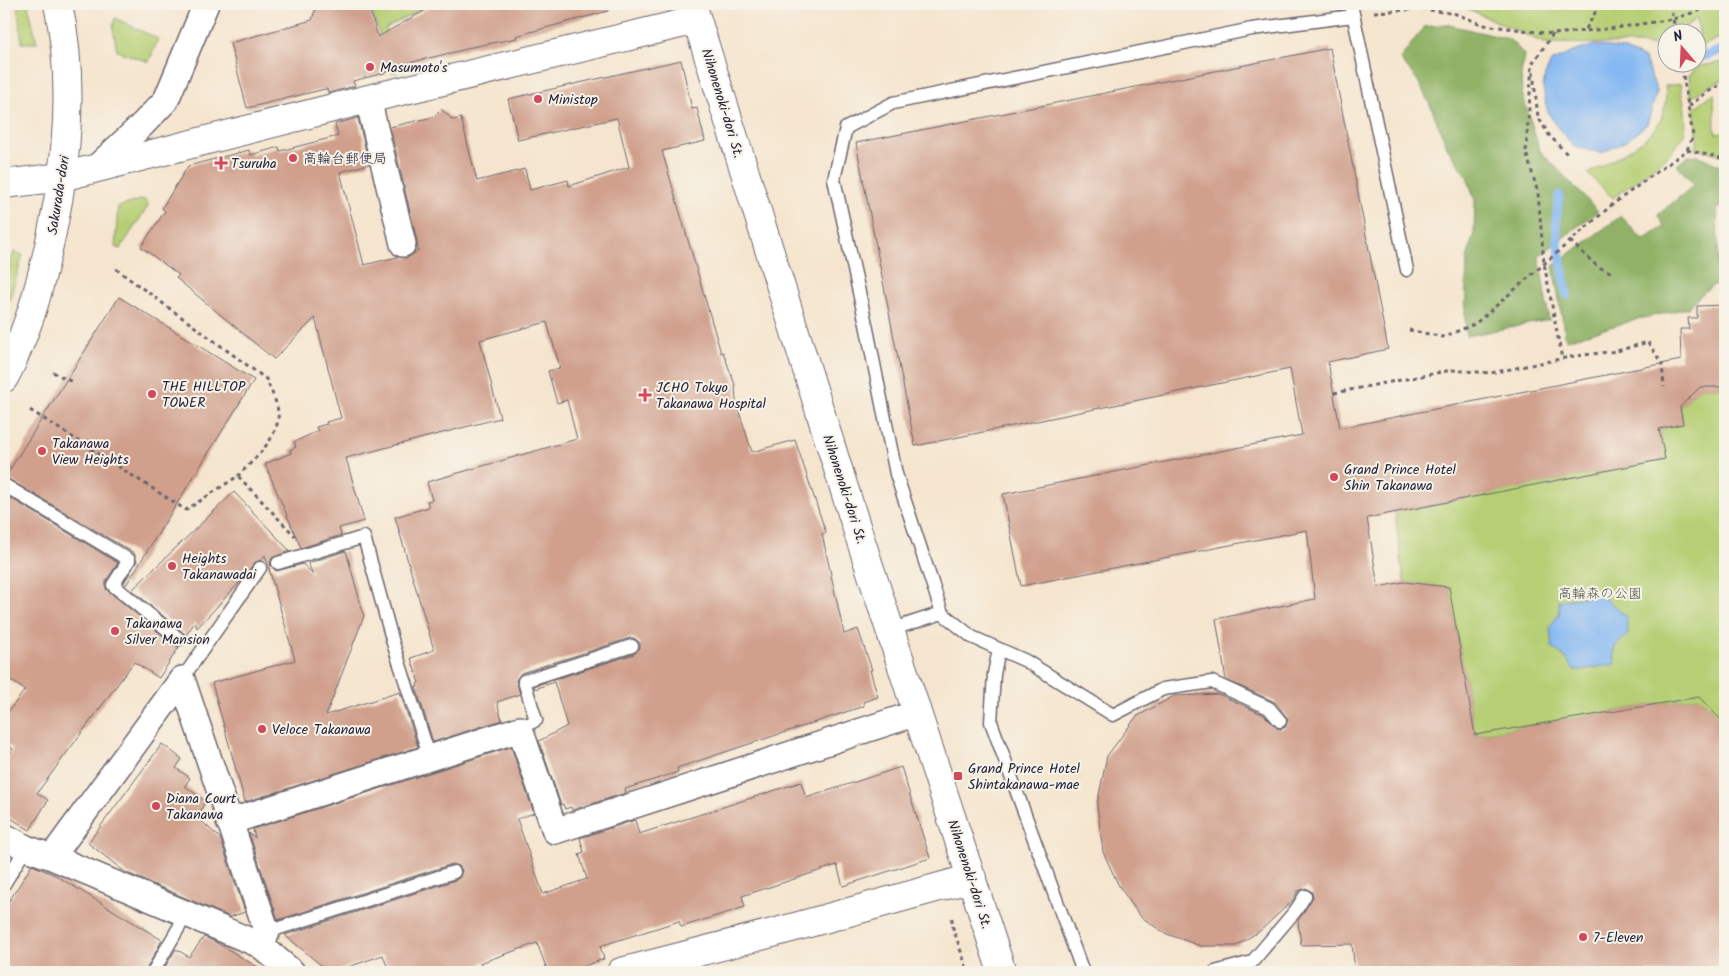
<svg xmlns="http://www.w3.org/2000/svg" width="1729" height="976" viewBox="0 0 1729 976" font-family="Kalam,'Klee One',sans-serif">
<style>
.green{fill:#b6cf74;stroke:#6c7858}
.forest{fill:#90b266;stroke:#596a50}
.water{fill:#85b8f2;stroke:#546d96}
.lines{fill:none;stroke-linecap:round;stroke-linejoin:round}
.stream{stroke:#85b8f2;stroke-width:9}
.building{fill:#d0a08d}
.lane-casing{stroke:#6c666e;stroke-width:15}
.street-casing{stroke:#6c666e;stroke-width:28}
.secondary-casing{stroke:#6c666e;stroke-width:30}
.highway-casing{stroke:#6c666e;stroke-width:30}
.path{stroke:#6c666e;stroke-width:3;stroke-dasharray:4 4;stroke-linecap:butt}
.lane{stroke:#fff;stroke-width:12}
.street{stroke:#fff;stroke-width:25}
.secondary{stroke:#fff;stroke-width:28}
.highway{stroke:#fff;stroke-width:28}
.poi-dot{fill:#d1495b;stroke:#f7f3e8;stroke-width:2}
.labels{text-anchor:middle;stroke-width:4;stroke-linejoin:round;paint-order:stroke}
.poi-label{font-size:14px;fill:#22223b;stroke:#f7f3e8;text-anchor:start}
.street-label{font-size:14px;fill:#22223b;stroke:#f7f3e8}
.park-label{font-size:14px;fill:#4e564c;stroke:#f7f3e8}
</style>
<rect width="100%" height="100%" fill="#f7f3e8"/>
<filter id="ink" filterUnits="userSpaceOnUse"><feTurbulence type="fractalNoise" baseFrequency=".02" numOctaves="2"/><feDisplacementMap in="SourceGraphic" scale="10" xChannelSelector="R" yChannelSelector="G"/><feConvolveMatrix kernelMatrix="1 2 1 2 8 2 1 2 1" color-interpolation-filters="sRGB"/></filter>
<filter id="wash" filterUnits="userSpaceOnUse"><feTurbulence type="fractalNoise" baseFrequency=".0096" numOctaves="4" result="noise"/><feDisplacementMap in="SourceGraphic" scale="20" xChannelSelector="R" yChannelSelector="G"/><feGaussianBlur stdDeviation="1.12" result="paint"/><feColorMatrix in="noise" values="0 0 0 0 0 0 0 0 0 0 0 0 0 0 0 0 0 1.4 0 .05"/><feComposite in="paint" operator="in"/></filter>
<g filter="url(#wash)">
<rect width="100%" height="100%" fill="#f5e5ce"/>
<path class="green" d="M17,4H28L37,43H22Z
M370,4H431L386,28L397,72H391Z
M1463,4H1725V36L1701,46L1697,18L1679,32H1666V43L1662,46L1637,44L1544,43L1464,7Z
M115,18L158,39L149,62L117,51L113,28Z
M1725,62V79L1709,86L1691,98L1689,75L1699,66Z
M1680,84C1682,96 1689,122 1684,134C1676,154 1631,184 1613,198L1588,174C1606,163 1645,144 1656,127C1665,115 1667,100 1665,86Z
M1714,93L1715,133L1725,132V156L1704,150L1695,149L1698,138L1694,108Z
M143,199L147,202L148,206L120,249L115,247L118,207Z
M14,252L23,255L9,301L4,312V283Z
M1700,387H1725V724L1699,697L1475,735L1449,588L1404,582L1395,512L1664,459L1660,429L1683,424L1680,407Z"/>
<path class="forest" d="M1445,24L1509,39L1524,54L1521,75L1522,93L1540,151L1598,211L1539,256L1549,320L1466,336L1465,314L1467,259L1474,233L1475,200L1467,177L1448,149L1431,107L1418,81L1400,59L1424,27Z
M1697,155L1725,168V207L1717,208L1719,282L1706,290L1688,308L1635,320L1566,340L1553,266L1621,216L1643,240L1664,227L1658,215L1694,185L1677,165L1688,156Z"/>
<path class="water" d="M1595,45L1623,49L1645,59L1657,92L1647,124L1626,141L1602,153L1575,147L1563,134L1548,113L1543,88L1545,75L1551,62L1573,52Z
M1600,594L1626,616L1628,634L1614,648L1615,664L1574,671L1566,658L1552,647L1550,627L1559,614V601Z"/>
<g class="lines">
<path class="stream" d="M1696,59L1725,49
M1559,195L1556,221L1558,244L1567,295"/>
</g>
<g id="blocks">
<path class="building" d="M317,4H368L378,37L436,4H607L608,11L516,36L517,38L467,48V49L387,68L388,72L353,81L355,86L328,93L327,89H325L247,108L230,43L312,20Z
M1330,48L1388,349L1328,362L1340,428L1681,360L1680,329H1689L1688,318H1697V306L1725,305V387H1700L1680,407L1683,424L1659,429L1665,459L1367,518L1378,587L1404,582L1449,587L1475,735L1699,697L1725,724V972H1355L1352,944L1301,945L1298,921L1313,897L1312,892L1306,888L1298,891L1292,901L1261,930L1236,946H1201L1164,933L1140,916L1119,886L1103,852L1097,805L1107,756L1136,717L1174,696L1218,694L1264,715L1277,728L1281,729L1286,727L1288,719L1275,702L1226,680L1216,619L1315,599L1307,530L1021,586L1003,494L1302,435L1290,369L915,446L856,143Z
M681,60L692,109L697,108L705,141L662,151L721,353L723,352L735,385L736,402L752,452L795,440L826,533L822,534L844,634L858,629L872,670H870L878,697L863,702L864,706L677,768L678,772L625,789L626,793L572,810L571,807L565,809L563,804L561,805L539,741L567,726L554,682L535,689L534,686L634,654L640,648V643L634,638H630L521,673L516,680L520,694L497,702L502,720L433,742L416,687H418L417,684L419,683L411,658L434,650L395,517L429,507L427,501L432,500L427,482L577,439L567,400L557,403L548,371L560,368L547,322L480,340L500,418L346,458L364,521L339,528L341,535L301,548L265,464L291,453L290,450L296,447L294,442L318,431L316,427L327,424L326,422L341,418L315,318L274,359L176,278L179,275L141,247L165,211L162,208L188,166L249,150L251,155L279,147L280,151L338,136L335,124L358,118L369,164L340,172L364,265L397,257L407,258L418,251L417,241L390,127L433,117L441,109L453,120L461,118L477,181L525,169L530,190L568,180L569,186L629,167L617,118L518,140L508,99Z
M119,297L254,380L126,585L124,583L137,561L134,553L5,477Z
M234,492L290,551L272,558L270,565L276,571L303,564L313,575L308,563L346,551L364,616L326,715L400,692L418,747L245,802L212,683L295,660L265,555L261,560L254,563L241,581L197,628L195,622L186,635L132,590Z
M4,494L118,563L106,581V589L174,645L179,647L159,678L134,662L37,793L48,800L30,830L4,814V763L13,749L4,742V717L25,690L4,676Z
M162,744L182,759L176,768L190,778L185,786L205,801L198,818L220,838L245,912L230,917L125,872L88,843Z
M511,747L534,813L517,819L543,894L587,879L579,854L584,852L580,838L635,820L639,834L801,782L806,798L901,767L930,858L843,886L837,865L742,896L745,907L681,927L679,921L600,946L604,959L567,972H548L537,943L480,963L483,972H389L383,955L334,972H329L285,935L456,880L460,877L462,870L459,866L452,864L278,920L249,833L255,838L253,829Z
M32,865L55,875L162,940L145,972H4V909Z
M204,937L214,941L266,972H162L176,949L189,957Z"/>
</g>
</g>
<g filter="url(#ink)">
<use href="#blocks" fill-opacity="0" stroke="#6c666e" stroke-width="1"/>
<g class="lines">
<g class="lane-casing">
<path id="lane" d="M1351,4L1407,270
M4,485L129,560L113,585L179,639
M278,563L364,537L393,643L430,758
M942,613L896,474L866,324L834,179L846,128L893,103L1252,29L1353,16
M890,630L942,613L972,637L1026,661L1113,715L1163,689L1212,682L1269,708L1280,721
M999,649L994,674L991,722L1083,972
M182,679L260,568
M520,729L536,720L524,681L632,646
M4,884L26,848
M267,932L454,872
M153,972L186,915
M1215,972L1252,962L1296,910L1305,896"/>
</g>
<g class="street-casing">
<path id="street" d="M368,99L403,244
M97,167L142,125L166,100L206,4
M182,679L267,932L260,945
M229,822L520,729L555,831L917,713
M4,836L26,848L52,857L260,945L292,972
M52,857L182,679"/>
</g>
<g class="secondary-casing">
<path id="secondary" d="M692,4L856,526L1002,972
M4,184L62,177L368,99L697,20
M621,972L784,930L972,878"/>
</g>
<g class="highway-casing">
<path id="highway" d="M4,378C9,369 13,360 17,350C27,327 34,307 40,282C64,192 78,96 58,4"/>
</g>
<path class="path" d="M1670,4L1673,19L1720,4
M1374,12L1424,9L1456,14L1484,25L1553,34L1616,28L1673,19L1676,32
M1586,29L1600,4
M1553,34L1532,64L1526,152L1538,193L1544,263L1562,359
M1533,72L1538,117L1549,135L1569,156
M1689,106L1706,93L1725,82
M1687,150L1725,159
M1570,241L1598,267L1613,273
M116,269L266,379C271,391 280,406 278,420C274,443 253,460 238,476
M1409,330L1443,337L1475,324L1613,204L1687,150L1693,136L1681,62
M53,372L74,383
M1334,393L1452,370L1491,373L1575,356L1617,351L1648,342L1662,364L1664,387
M30,410L186,510L238,476L295,536
M952,918V925L968,972"/>
<use href="#lane" class="lane"/>
<use href="#street" class="street"/>
<use href="#secondary" class="secondary"/>
<use href="#highway" class="highway"/>
</g>
</g>
<g class="poi-dot">
<circle cx="370" cy="67" r="5"/>
<circle cx="538" cy="99" r="5"/>
<circle cx="293" cy="158" r="5"/>
<path d="M218.5 155.5h5v5h5v5h-5v5h-5v-5h-5v-5h5z"/>
<circle cx="152" cy="394" r="5"/>
<path d="M642.5 387.5h5v5h5v5h-5v5h-5v-5h-5v-5h5z"/>
<circle cx="42" cy="451" r="5"/>
<circle cx="1334" cy="477" r="5"/>
<circle cx="172" cy="566" r="5"/>
<circle cx="115" cy="631" r="5"/>
<circle cx="262" cy="729" r="5"/>
<rect x="953" y="771" width="10" height="10" rx="2.5"/>
<circle cx="156" cy="806" r="5"/>
<circle cx="1583" cy="937" r="5"/>
</g>
<g class="labels">
<g class="poi-label">
<text x="380" y="72">Masumoto's</text>
<text x="548" y="104">Ministop</text>
<text x="303" y="163">高輪台郵便局</text>
<text x="231" y="168">Tsuruha</text>
<text x="162" y="391">THE HILLTOP<tspan x="162" dy="16">TOWER</tspan></text>
<text x="656" y="392">JCHO Tokyo<tspan x="656" dy="16">Takanawa Hospital</tspan></text>
<text x="52" y="448">Takanawa<tspan x="52" dy="16">View Heights</tspan></text>
<text x="1344" y="474">Grand Prince Hotel<tspan x="1344" dy="16">Shin Takanawa</tspan></text>
<text x="182" y="563">Heights<tspan x="182" dy="16">Takanawadai</tspan></text>
<text x="125" y="628">Takanawa<tspan x="125" dy="16">Silver Mansion</tspan></text>
<text x="272" y="734">Veloce Takanawa</text>
<text x="968" y="773">Grand Prince Hotel<tspan x="968" dy="16">Shintakanawa-mae</tspan></text>
<text x="166" y="803">Diana Court<tspan x="166" dy="16">Takanawa</tspan></text>
<text x="1593" y="942">7-Eleven</text>
</g>
<g class="street-label">
<text transform="translate(723 103) rotate(73)" y="5">Nihonenoki-dori St.</text>
<text transform="translate(58 195) rotate(-81)" y="5">Sakurada-dori</text>
<text transform="translate(845 489) rotate(72)" y="5">Nihonenoki-dori St.</text>
<text transform="translate(970 874) rotate(72)" y="5">Nihonenoki-dori St.</text>
</g>
<g class="park-label">
<text x="1600" y="598">高輪森の公園</text>
</g>
</g>
<rect width="1729" height="976" fill="none" stroke="#f7f3e8" stroke-width="20"/>
<g transform="translate(1682 48) rotate(341)"><circle r="24" fill="#f7f3e8" stroke="#a29fa3"/>
<path d="M0-4L9 19L0 12L-9 19Z" fill="#d1495b"/>
<text y="-8" font-size="14" font-weight="bold" text-anchor="middle" fill="#22223b">N</text>
</g>
</svg>
